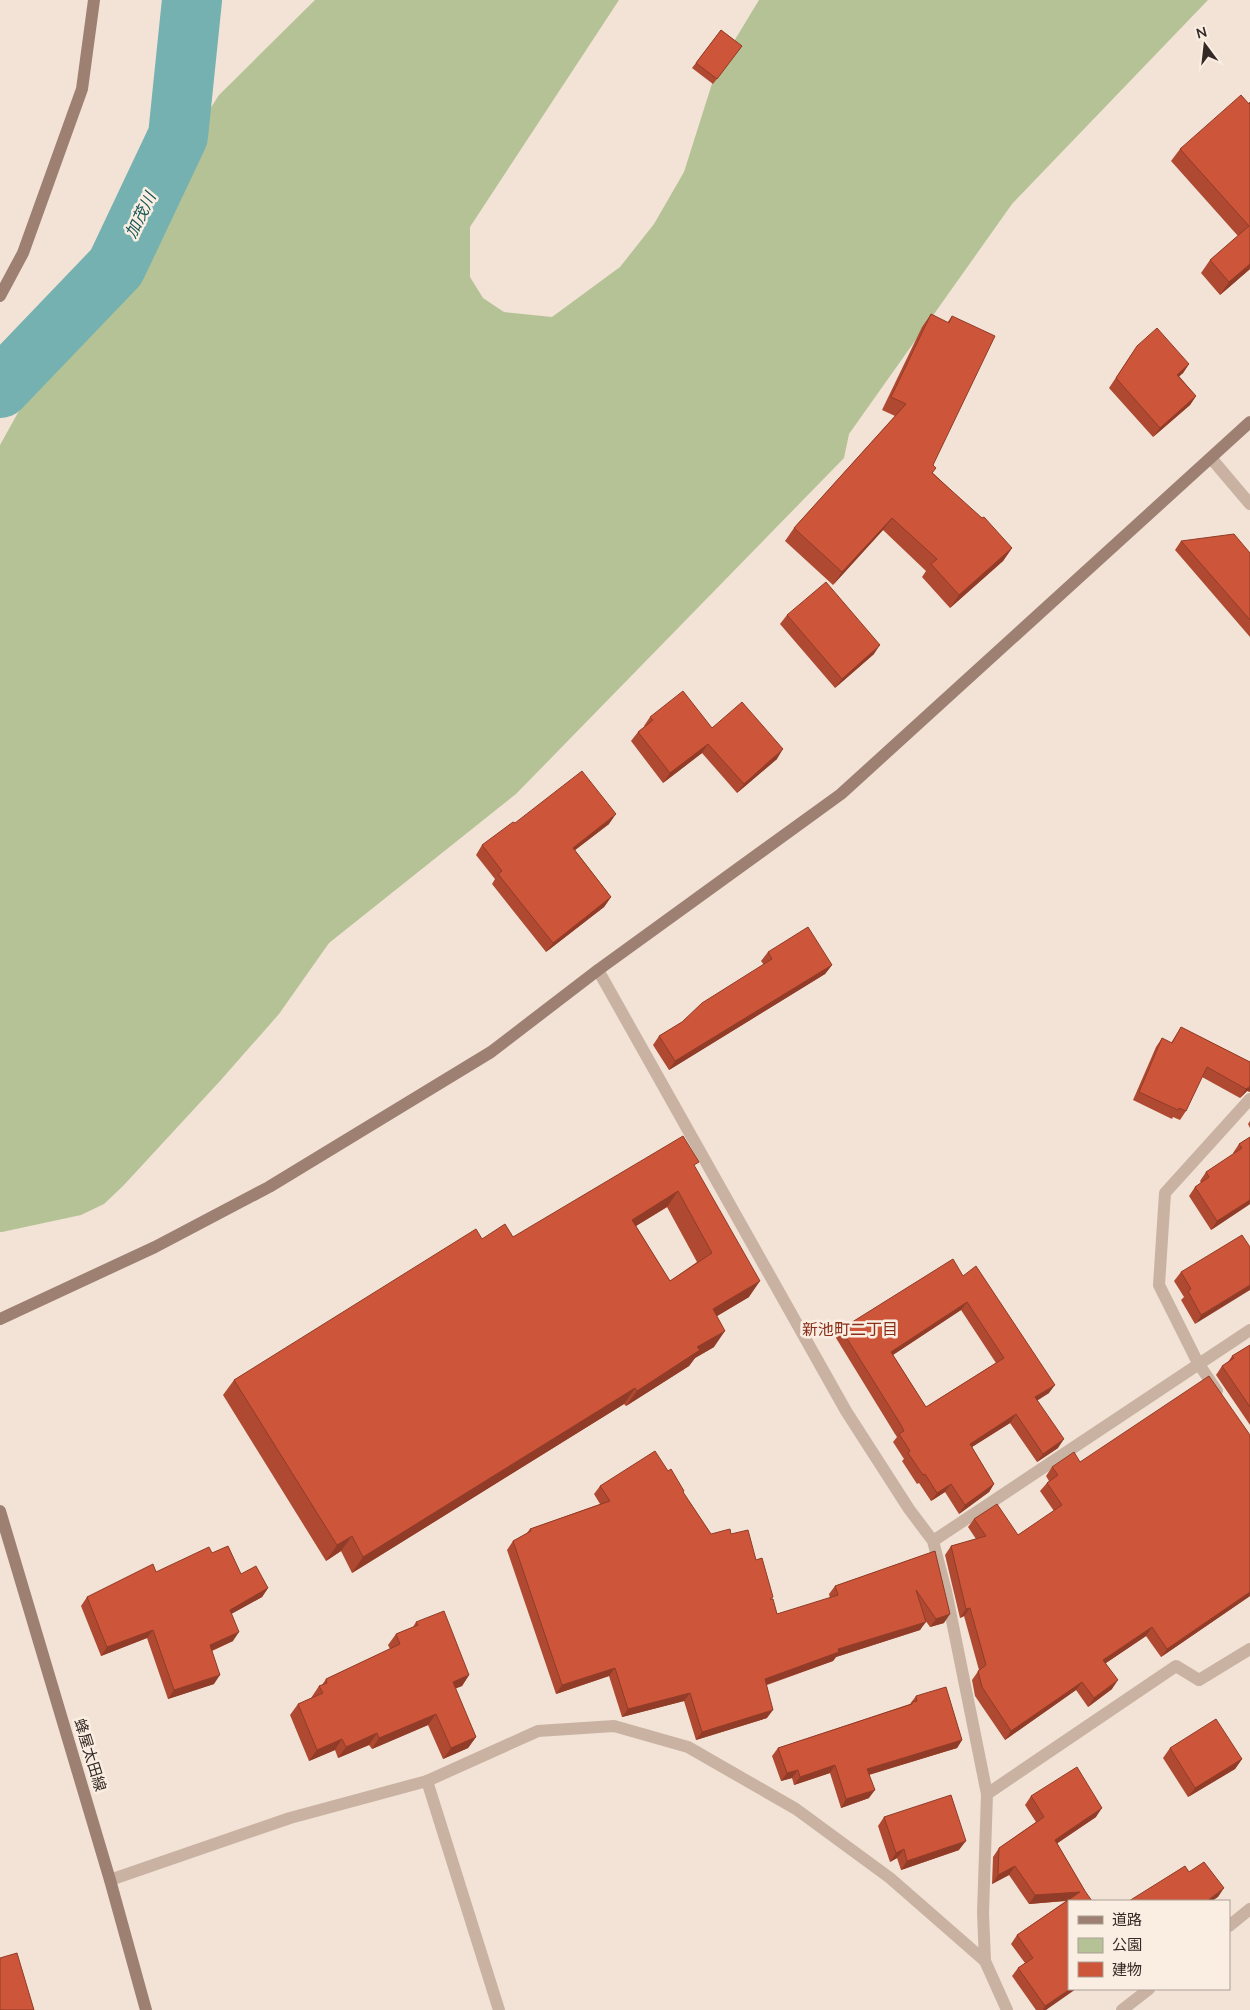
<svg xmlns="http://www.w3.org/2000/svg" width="1250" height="2010" viewBox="0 0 1250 2010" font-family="'Nunito Sans','Noto Sans JP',sans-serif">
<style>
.green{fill:#b5c296}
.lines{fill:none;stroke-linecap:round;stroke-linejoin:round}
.river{stroke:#74b1b0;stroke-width:60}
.lane{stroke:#cab2a2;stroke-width:12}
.street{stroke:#cab2a2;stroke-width:12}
.secondary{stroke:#9e8073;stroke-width:12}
.wall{fill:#b04931;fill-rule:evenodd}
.shaded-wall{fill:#903c28}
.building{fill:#cd5539;stroke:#903c28;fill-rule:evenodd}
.labels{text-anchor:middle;stroke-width:5;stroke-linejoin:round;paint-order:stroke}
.street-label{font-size:15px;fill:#342925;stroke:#faeee2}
.water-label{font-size:16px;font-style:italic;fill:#185758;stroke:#faeee2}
.neighbourhood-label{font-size:16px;fill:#882e19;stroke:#faeee2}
</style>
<rect width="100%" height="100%" fill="#f2e3d6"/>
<path class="green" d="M315,0H619L470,227V277L483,298L504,312L552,317L620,267L654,224L684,172L716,71L759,0H1208L1012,204L849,434L844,458L516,794L329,943L279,1014L220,1081L123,1186L104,1204L81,1215L2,1232H0V445L25,400L219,95Z"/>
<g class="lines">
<path class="river" d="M0,388L116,267L178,136L192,0"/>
<path class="lane" d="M427,1781L499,2010"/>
<path class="street" d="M1211,458L1250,504
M598,970L846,1411L909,1509L933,1541L946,1591L987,1794L983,1913L985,1961L1007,2010
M1217,1391L1198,1363L1159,1285L1165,1193L1250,1099
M933,1541L1250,1330
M987,1794L1176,1666L1199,1680L1250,1649
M110,1880L290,1818L427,1781L538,1731L614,1726L688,1747L796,1809L890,1878L985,1961
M1229,1926L1250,1909
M1122,2010L1149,1989"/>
<path class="secondary" d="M0,296L23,253L82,89L94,0
M0,1319L155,1247L269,1187L491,1052L598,970L841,794L1250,422
M0,1511L110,1880L146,2010"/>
</g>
<path class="wall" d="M721,30L742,46L713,84L692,68Z
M1250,102V269L1220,295L1201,273L1210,260L1238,236L1171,161L1180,149Z
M931,314L947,323L952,316L933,465V473L1012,548L1003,561L950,608L922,577L926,571L883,530L833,585L785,541L794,528L895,416L882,410L922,327Z
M1131,355L1189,364L1183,373L1179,376L1196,396L1190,405L1153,437L1109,388Z
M1181,541L1250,553V637L1175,550Z
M787,615L874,654L835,688L780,624Z
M650,717L712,728L777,759L737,793L702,753L663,783L631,741L638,732L645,726H644Z
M515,823L609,824L575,850L611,897L604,907L546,952L492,884L495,879L476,855L482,845Z
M768,952L832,965L825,974L669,1070L653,1045L659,1036L682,1022L764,965L761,961Z
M1181,1027L1250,1062L1247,1091L1240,1098L1202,1077L1186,1111L1180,1120L1173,1117L1172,1119L1133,1100L1156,1047L1162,1038L1171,1043Z
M1250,1121V1128L1248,1124Z
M1250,1137V1204L1211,1230L1189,1196L1195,1187L1201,1183L1200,1181L1206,1172L1234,1154L1233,1153L1239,1144Z
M695,1167L749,1297L717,1316L714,1347L695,1358L689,1366L626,1406L624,1404L352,1573L341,1551L326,1561L223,1395L234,1380L482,1239L513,1237ZM667,1207L697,1262L670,1281L636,1226Z
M1250,1247L1195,1324L1181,1300L1184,1297L1174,1281L1181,1272Z
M963,1276L1049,1393L1037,1400L1058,1448L1037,1462L1010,1423L972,1447L994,1484L989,1492L959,1514L945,1492L931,1501L919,1483L917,1484L902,1461L904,1459L893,1442L897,1437L895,1434L836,1338L841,1329ZM961,1310L996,1363L926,1407L893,1355Z
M1250,1345V1425L1216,1375L1222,1366L1228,1362L1232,1356Z
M1080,1462L1250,1596L1161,1657L1146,1636L1106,1663L1112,1689L1088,1707L1076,1690L1005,1740L975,1696L972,1680L979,1670L964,1616L960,1618L945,1555L951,1546L976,1539L968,1527L974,1519L1018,1535L1054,1511L1040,1491L1047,1483L1049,1481L1046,1476L1052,1467Z
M668,1471L683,1492L711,1534H731L756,1560L777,1614L830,1598L829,1594L835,1586L935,1551L944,1623L930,1627L925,1620L920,1630L836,1657L833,1661L767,1685V1718L696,1740L684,1701L622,1717L609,1676L556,1694L507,1550L513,1541L526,1534L530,1529L600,1504L594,1494L600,1486Z
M212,1553L241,1574L268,1588L262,1597L231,1614L233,1641L212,1651L214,1684L168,1699L147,1638L101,1656L81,1606L87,1597L156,1572Z
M416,1622L469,1675L462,1686L455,1688L476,1737L468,1748L443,1759L428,1725L372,1749L369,1745L338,1758L335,1750L309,1761L290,1715L298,1704L311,1698L319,1686L322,1685L326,1679L390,1649L388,1645L396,1634L413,1627Z
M916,1696L962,1740L957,1748L869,1775V1798L841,1808L830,1773L794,1785L792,1778L781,1781L772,1756L778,1748L910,1704Z
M1170,1748L1242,1759L1235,1769L1188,1797L1163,1758Z
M1031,1796L1096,1817L1057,1843L1085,1891L1046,2010H1036L1012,1976L1018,1968L1025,1963L1011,1944L1017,1935L1066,1901L1029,1904L1009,1875L992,1884L993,1857L999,1848L1036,1822L1025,1805Z
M884,1817L959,1850L901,1870L897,1858L890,1862L878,1826Z"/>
<path class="shaded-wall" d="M1250,264V269L1220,295L1229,282Z
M1189,364L1183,373L1171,384L1177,375Z
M1196,396L1190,405L1153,437L1160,428Z
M892,518L883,530L833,585L842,572Z
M1012,548L1003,561L950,608L959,595Z
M880,645L874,654L835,688L842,679Z
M708,744L702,753L663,783L670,773Z
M783,749L777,759L737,793L744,784Z
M616,814L609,824L566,857L573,848Z
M611,897L604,907L546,952L553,943Z
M832,965L825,974L669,1070L675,1061Z
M1250,1086V1092L1247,1091L1240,1098L1246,1089Z
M678,1191L667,1207L621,1235L632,1220Z
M1250,1200V1204L1211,1230L1217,1221Z
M760,1281L749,1297L702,1325L713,1309Z
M1250,1285V1290L1195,1324L1201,1315Z
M967,1302L961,1310L885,1360L891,1352Z
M725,1331L714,1347L695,1358L689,1366L626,1406L637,1391L697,1347Z
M1055,1385L1049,1393L1029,1406L1035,1397Z
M635,1388L624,1404L352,1573L363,1557Z
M1016,1414L1010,1423L964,1452L970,1444Z
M1064,1439L1058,1448L1037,1462L1043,1454Z
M951,1484L945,1492L931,1501L937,1493Z
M994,1484L989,1492L959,1514L965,1505Z
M352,1536L341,1551L326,1561L337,1545Z
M268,1588L262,1597L224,1618L230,1610Z
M1250,1592V1596L1161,1657L1167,1649Z
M970,1608L964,1616L960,1618L966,1609Z
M950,1614L944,1623L930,1627L936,1619Z
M926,1622L920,1630L836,1657L833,1661L759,1687L765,1679L838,1649Z
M1152,1627L1146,1636L1097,1669L1103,1660Z
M153,1630L147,1638L101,1656L107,1647Z
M239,1632L233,1641L204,1654L210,1645Z
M615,1668L609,1676L556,1694L562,1685Z
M220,1675L214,1684L168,1699L174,1690Z
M469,1675L462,1686L445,1693L453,1682Z
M1118,1680L1112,1689L1088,1707L1094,1698Z
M1082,1682L1076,1690L1005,1740L1011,1731Z
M690,1693L684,1701L622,1717L628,1709Z
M773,1710L767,1718L696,1740L702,1732Z
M436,1714L428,1725L372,1749L379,1738Z
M377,1733L369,1745L338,1758L346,1747Z
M476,1737L468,1748L443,1759L451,1748Z
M342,1739L335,1750L309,1761L317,1750Z
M962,1740L957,1748L861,1777L867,1769Z
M1242,1759L1235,1769L1188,1797L1195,1788Z
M835,1765L830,1773L794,1785L800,1777Z
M798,1770L792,1778L781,1781L787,1773Z
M875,1790L869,1798L841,1808L846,1799Z
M1102,1808L1096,1817L1049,1849L1055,1840Z
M966,1841L959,1850L901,1870L907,1861Z
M904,1849L897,1858L890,1862L896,1853Z
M1015,1866L1009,1875L992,1884L998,1875Z
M1224,1888L1218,1897L1212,1901H1207Z
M1080,1892L1074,1900L1029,1904L1035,1895Z
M1070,1989H1076L1046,2010H1043L1045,2006Z"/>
<path class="building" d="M721,30L742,46L717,79L696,63Z
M1241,95L1249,104L1250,102V264L1229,282L1210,260L1249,226L1180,149Z
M931,314L949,323L952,316L995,336L933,465L936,468L932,473L982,518L984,517L1012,548L959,595L931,564L937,559L892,518L842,572L794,528L906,404L891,397Z
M1157,328L1189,364L1177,375L1196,396L1160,428L1116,378L1137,346Z
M1234,534L1250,553V620L1181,541Z
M826,582L880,645L842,679L787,615Z
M683,691L712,728L742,702L783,749L744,784L708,744L670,773L638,732L653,720L650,717Z
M582,771L616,814L573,848L611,897L553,943L498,874L502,871L482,845L513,822L515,823Z
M808,927L832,965L675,1061L659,1036L682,1022L702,1003L772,959L768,952Z
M1181,1027L1250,1062V1086L1246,1089L1207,1067L1186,1111L1179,1108L1178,1110L1139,1092L1162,1038L1172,1043Z
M683,1136L699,1162L694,1165L760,1281L713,1309L725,1331L697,1347L700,1350L637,1391L635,1388L363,1557L352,1536L337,1545L234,1380L476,1229L482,1239L505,1224L513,1237ZM678,1191L712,1253L670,1281L632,1220Z
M1250,1137V1200L1217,1221L1195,1187L1209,1177L1206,1172L1242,1148L1239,1144Z
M1242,1235L1250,1247V1285L1201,1315L1188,1291L1191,1289L1181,1272Z
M953,1259L963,1276L976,1266L1055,1385L1035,1397L1064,1439L1043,1454L1016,1414L970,1444L994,1484L965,1505L951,1484L937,1493L925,1474L923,1475L908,1453L910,1451L899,1434L904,1431L901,1425L841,1329ZM967,1302L1004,1358L926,1407L891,1352Z
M1250,1345V1407L1222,1366L1234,1358L1232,1356Z
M1209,1376L1250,1435V1592L1167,1649L1152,1627L1103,1660L1118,1680L1094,1698L1082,1682L1011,1731L982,1687L978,1671L986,1665L970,1608L966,1609L951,1546L986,1536L974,1519L997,1504L1018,1535L1062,1505L1047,1483L1058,1475L1052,1467L1074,1452L1080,1462Z
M655,1451L668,1471L671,1469L684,1491L683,1492L711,1534L730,1529L731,1534L748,1530L756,1560L762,1558L773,1597L770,1599H773L777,1614L838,1595L835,1586L935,1551L950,1614L936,1619L916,1590L926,1622L838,1649L839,1652L765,1679L773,1710L702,1732L690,1693L628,1709L615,1668L562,1685L513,1541L531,1531L530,1529L610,1501L600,1486Z
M228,1546L241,1574L256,1566L268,1588L230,1610L239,1632L210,1645L220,1675L174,1690L153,1630L107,1647L87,1597L153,1564L156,1572L209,1547L212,1553Z
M444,1611L469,1675L453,1682L476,1737L451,1748L436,1714L379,1738L377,1733L346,1747L342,1739L317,1750L298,1704L323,1693L319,1686L327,1683L326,1679L400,1644L396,1634L418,1625L416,1622Z
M946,1687L962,1740L867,1769L875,1790L846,1799L835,1765L800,1777L798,1770L787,1773L778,1748L912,1704V1702L917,1701L916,1696Z
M1216,1719L1242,1759L1195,1788L1170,1748Z
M1077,1767L1102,1808L1055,1840L1085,1891L1092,1901H1069V1989H1070L1045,2006L1018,1968L1033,1958L1017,1935L1080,1892L1035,1895L1015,1866L998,1875L999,1848L1044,1817L1031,1796Z
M951,1795L966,1841L907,1861L904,1849L896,1853L884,1817Z
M1204,1862L1224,1888L1207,1901H1129L1185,1866L1189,1872Z
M17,1953L34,2010H0V1958Z"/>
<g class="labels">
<g class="street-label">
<text transform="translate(90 1755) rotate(73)" y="5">蜂屋太田線</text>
</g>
<g class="water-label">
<text transform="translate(140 215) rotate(-64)" y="6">加茂川</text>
</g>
<g class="neighbourhood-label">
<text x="850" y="1335">新池町二丁目</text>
</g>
</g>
<rect x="1068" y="1900" width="162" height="90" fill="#faeee2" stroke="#ab9f96"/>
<rect x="1078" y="1916" width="25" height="8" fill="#9e8073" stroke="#ab9f96"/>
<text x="1112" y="1925" font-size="15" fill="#342925">道路</text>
<rect x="1078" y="1938" width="25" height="15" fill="#b5c296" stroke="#ab9f96"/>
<text x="1112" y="1950" font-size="15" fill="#342925">公園</text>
<rect x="1078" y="1962" width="25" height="15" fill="#cd5539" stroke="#ab9f96"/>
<text x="1112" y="1975" font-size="15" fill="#342925">建物</text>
<g transform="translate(1205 45) rotate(345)" stroke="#faeee2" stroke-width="4" paint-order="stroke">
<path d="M0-4L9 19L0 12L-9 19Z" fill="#342925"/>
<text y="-8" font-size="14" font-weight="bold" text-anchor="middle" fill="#342925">N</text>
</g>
</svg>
